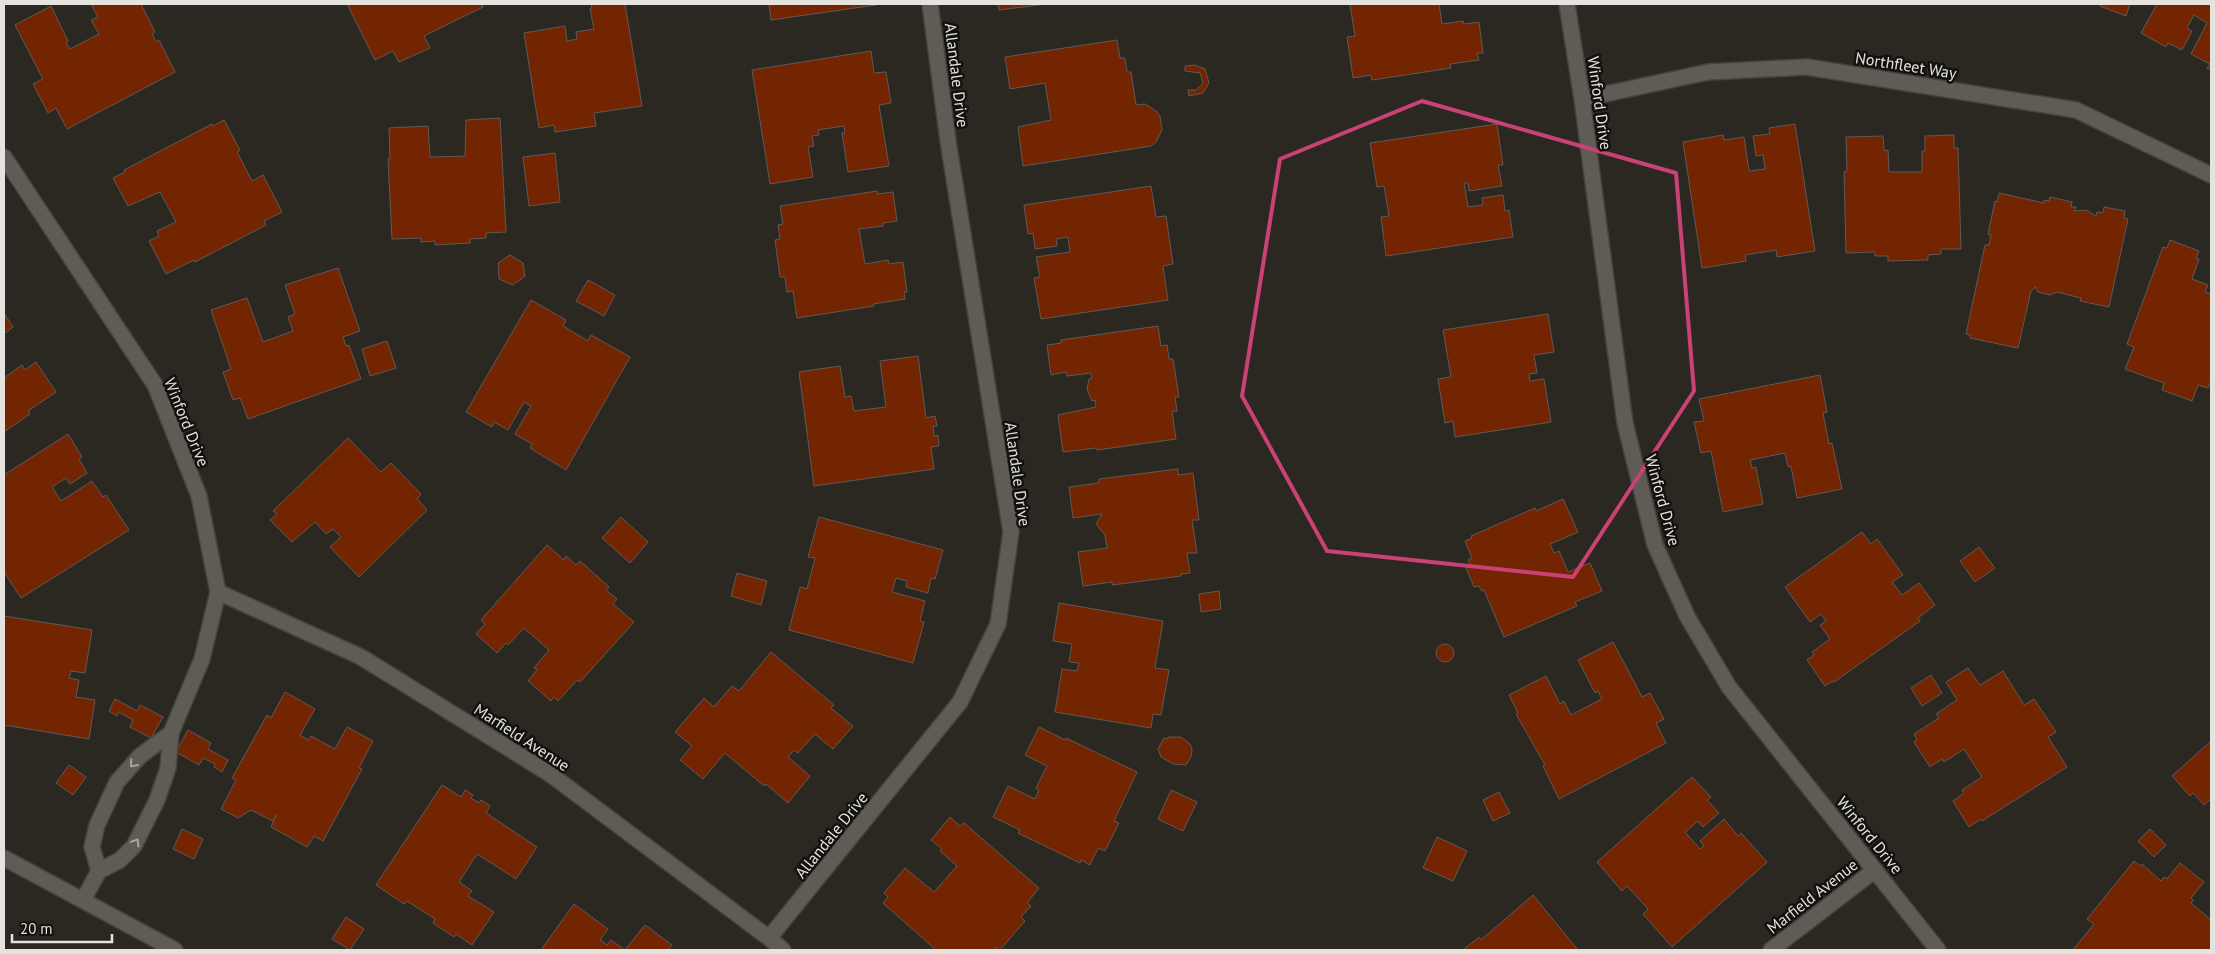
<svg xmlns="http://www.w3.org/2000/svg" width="2215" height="954" viewBox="0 0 2215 954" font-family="'PT Sans',sans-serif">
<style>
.building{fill:#732400;stroke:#615956}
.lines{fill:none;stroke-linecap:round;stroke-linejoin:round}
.street-casing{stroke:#46433e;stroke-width:18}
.secondary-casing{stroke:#46433e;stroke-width:18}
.street{stroke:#5f5b55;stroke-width:15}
.secondary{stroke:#5f5b55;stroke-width:15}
.oneway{stroke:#a9a6a1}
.marked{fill:none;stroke:#c94175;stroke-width:4;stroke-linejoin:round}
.labels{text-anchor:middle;stroke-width:5;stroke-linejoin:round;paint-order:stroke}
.street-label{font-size:16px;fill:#e5e3df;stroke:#12110e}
</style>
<rect width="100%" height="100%" fill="#2b2822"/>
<path class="building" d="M91,4H141L155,32L152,34L156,42L159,40L175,72L67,129L56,108L48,113L33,84L43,79L15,25L51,6L68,41L66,42L70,49L99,34L91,20L98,17Z
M347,4H482L483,7L424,36L430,48L399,62L393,51L375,60Z
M591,4H625L642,106L594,113L596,126L555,132L554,125L539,128L524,33L565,26L567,41L577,39L576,32L594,29L590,9L592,8Z
M769,4H876V5L771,20Z
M998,4H1047L999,10Z
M1350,4H1439L1442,24L1463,21L1464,24L1479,22L1483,53H1477L1479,60L1450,64L1451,68L1372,80L1371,75L1353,78L1347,37L1355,36Z
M2101,4H2130L2126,16L2100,6Z
M2157,4H2211V70L2207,68L2210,64L2191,54L2207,23L2194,15L2187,28L2192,31L2182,50L2168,43L2166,47L2141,33Z
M1117,40L1120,58H1125L1127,72H1131L1136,105L1145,104L1156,111L1160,116L1162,130L1156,142L1151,146L1023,166L1018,127L1051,120L1045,83L1010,89L1005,57Z
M871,51L874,73L886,72L891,103L879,105L889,166L848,172L842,133H845L844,126L818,130L819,135L812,136L814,146L808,147L813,177L770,184L752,70Z
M1195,65L1205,69L1209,83L1203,93L1189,96L1188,90H1196L1203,83L1200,73L1185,71V66Z
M500,118L506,232L486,233V238L470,239V243L435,245V241L421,242V238L392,239L388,159L390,158L389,128L428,126L430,157L465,156L466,120Z
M224,120L240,150L237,152L252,181L263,175L282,212L264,221L266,225L195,262L194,260L166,274L149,241L159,236L157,231L176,222L160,192L128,206L113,178L125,172L124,170L212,124L213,126Z
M1497,124L1503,165H1498L1502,186L1469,191L1468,183H1464L1468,207L1483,205L1482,198L1503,195L1505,211L1509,210L1513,237L1386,256L1381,217L1389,216L1384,186L1377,187L1370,143Z
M1795,124L1815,251L1777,257L1776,250L1745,255L1746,261L1702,268L1683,142L1723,135L1724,140L1744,137L1749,171L1765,169L1763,155L1756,156L1753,136L1770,134L1769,128Z
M1954,135V148H1958L1961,249H1941V254L1928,255V260L1888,261V256H1875V252L1846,253L1844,172L1847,171L1846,137L1883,136L1884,151L1888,150L1889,172H1922V151H1925V136Z
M555,153L560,202L529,206L523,157Z
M1151,186L1156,217L1166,216L1173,264L1163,266L1168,300L1041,319L1034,278L1040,277L1036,257L1070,252L1068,237L1056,239L1057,246L1035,249L1033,233L1028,234L1024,205Z
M877,191L878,194L893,192L897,221L883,223V226L859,229L865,264L888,260L889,264L903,262L907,292H904L905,299L873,304L874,306L797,318L793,291L787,292L785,277H780L775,240L780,239L778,225L783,224L780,206Z
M1999,193L2044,203V200L2049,201L2050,197L2072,202L2071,207H2076L2074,211L2086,210L2096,216L2097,212L2103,213L2104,207L2125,211L2124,218L2128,219L2109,307L2080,301L2081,298L2057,292L2050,295L2038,292L2035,287L2031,291L2018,348L1970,338V335L1966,334L1985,245H1989L1991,235L1988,234L1995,201L1997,202Z
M2170,240L2199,251L2196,258L2199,259L2192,279L2208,285L2205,292L2211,294V381L2208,388L2198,385L2192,401L2162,390L2164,383L2125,369L2134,347L2127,344L2163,247L2167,248Z
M510,255L523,263L525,276L513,285L499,279L498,263Z
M338,268L360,331L343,337L346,346L349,345L361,379L248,419L240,398L233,400L223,372L231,369L211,310L247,298L263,342L293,331L288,317L295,314L285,285Z
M588,280L615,295L604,316L576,301Z
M531,300L566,320L563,326L588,341L591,335L630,357L566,470L530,448L532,444L515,434L531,406L524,402L508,430L494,422L492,427L466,412Z
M4,313L13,327L4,334Z
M1548,314L1554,352L1534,355L1537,373L1529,374L1530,381L1544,379L1551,422L1455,437L1453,421L1445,423L1438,379L1451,377L1443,330Z
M1158,326L1161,346L1167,345L1169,359H1173L1179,397H1175L1177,411H1172L1176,439L1097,450L1096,448L1063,452L1058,415L1096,407L1095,400L1092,401L1087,389L1089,379L1092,378L1091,373L1067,376L1066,372L1051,375L1047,345L1061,343V340Z
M387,341L396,368L370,376L362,349Z
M918,356L926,418L935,416L937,426H933L934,436L938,435L939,446L931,447L934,469L814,486L799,372L840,366L845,397L851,396L854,411L886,407L880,361Z
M36,362L56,392L28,411L30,414L4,432V378L22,365L25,370Z
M1820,375L1827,412L1823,413L1829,444L1832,443L1842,489L1797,498L1791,466L1788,467L1785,453L1750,460L1752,468L1756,467L1763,504L1723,512L1711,451L1701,453L1694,422L1704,421L1699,399Z
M68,434L82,457L79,459L87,473L70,484L66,478L52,487L61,501L92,481L103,497L106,495L129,530L21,598L4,572V475Z
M348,438L381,472L391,463L421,494L417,499L427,510L359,577L330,547L341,537L333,529L326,534L315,522L292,542L270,520L277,514L273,511Z
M1178,469V475L1193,473L1199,520H1192L1197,553H1187L1190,573L1181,574V576L1112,585V582L1083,586L1078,552L1107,548L1105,535L1096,524L1102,514L1073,518L1069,487L1099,483V479Z
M1563,499L1578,532L1550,544L1554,553L1559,551L1568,572L1590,563L1602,591L1575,602L1577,606L1504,637L1484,590L1482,591L1479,586L1474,587L1466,568L1471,566L1468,560L1472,558L1465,541L1472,538L1471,536L1535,508L1536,511Z
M621,517L648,542L630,563L602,538Z
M819,517L943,550L935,579L931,578L928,593L906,587L907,581L896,578L892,592L925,601L920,621L924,622L913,663L789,630L800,587L807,589L815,558L808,557Z
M1862,532L1871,544L1877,539L1903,575L1892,582L1902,595L1919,583L1935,605L1918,618L1920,621L1834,682L1832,681L1825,686L1807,660L1814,655L1812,652L1830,639L1820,625L1826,621L1821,614L1810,622L1785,587Z
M547,545L564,560L566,556L576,565L580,561L609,587L606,590L617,599L613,604L634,622L580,682L577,680L558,701L554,697L551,701L528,681L537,670L534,668L549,650L524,628L508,645L506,643L497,653L476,634L485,624L481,620Z
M1979,547L1995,568L1975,582L1960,561Z
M737,573L767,581L761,605L731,596Z
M1219,591L1221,609L1201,612L1199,594Z
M1059,603L1163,621L1155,668L1169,670L1161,715L1153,714L1151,728L1055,712L1062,669L1077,671L1079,663L1069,662L1072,644L1053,641Z
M4,616L92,630L85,673L71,671L69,678L79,680L76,697L95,700L89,739L4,725Z
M1613,642L1642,697L1650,693L1664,719L1656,723L1666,743L1559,799L1543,766L1545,765L1516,714L1518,713L1509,695L1546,676L1560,704L1564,701L1571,715L1602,699L1598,691L1595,693L1578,660Z
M1436 653a9 9 0 1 1 18 0a9 9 0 1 1-18 0Z
M771,652L834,705L831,708L853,726L833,749L815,734L798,753L794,750L788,757L810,776L788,803L766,784L764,786L725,753L703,779L680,760L692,746L675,732L704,698L714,707L732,686L739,691Z
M1968,668L1980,685L2003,671L2024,705L2034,699L2056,732L2048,737L2067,767L1982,821L1981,819L1969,827L1953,801L1964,793L1962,790L1982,777L1964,749L1944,762L1942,759L1930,767L1914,742L1917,739L1914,734L1939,718L1936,714L1957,700L1946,682Z
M1931,675L1942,693L1922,706L1911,688Z
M285,692L315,709L300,735L308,740L311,736L335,749L347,727L373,741L359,768L362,769L323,841L314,836L307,847L271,827L276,815L273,821L251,810L238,818L221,809L236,780L232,778L267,715L271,718Z
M115,699L137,711L140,705L163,717L151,738L130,727L133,720L119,712L117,716L109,711Z
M1039,727L1065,740L1066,738L1137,772L1114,821L1119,823L1105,851L1098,848L1090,865L1081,860L1080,863L1018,833L1020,830L993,817L1008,786L1035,799L1039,790L1036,788L1047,766L1025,755Z
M188,730L211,743L208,749L228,760L222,772L214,767L215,764L203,758L199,765L176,752Z
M1168,737H1181L1190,744L1192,749L1191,757L1186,765L1173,764L1161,757L1158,749L1164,738L1168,739Z
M2211,741V799L2204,805L2193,793L2190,796L2172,776Z
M69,765L86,777L73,795L56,783Z
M1692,777L1711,797L1707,800L1719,813L1703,827L1698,821L1685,832L1700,849L1704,846L1700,841L1724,819L1738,836L1741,833L1767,862L1672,947L1643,914L1648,909L1627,886L1622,891L1597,862Z
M442,785L461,797L465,790L473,795L471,798L479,803L481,800L490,806L486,813L537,847L516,879L477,854L459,882L472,891L468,896L494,912L472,945L456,934L454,937L433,923L435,919L407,901L404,904L376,885Z
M1171,790L1197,802L1183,831L1158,819Z
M1499,792L1510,813L1493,821L1483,800Z
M950,817L960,826L964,823L1039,888L1027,903L1031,906L1021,917L1025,921L1000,950L996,947L994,950H936L883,903L888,897L884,893L905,868L934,892L957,866L940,851L942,849L931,840Z
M182,829L203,839L194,859L173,849Z
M2150,829L2166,845L2154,857L2138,841Z
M1437,837L1467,851L1453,881L1423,868Z
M2134,861L2140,866L2142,864L2161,881L2164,877L2167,879L2180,863L2204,882L2191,898L2193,900L2191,903L2211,920V948L2210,950H2073L2094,924L2087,919Z
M1533,895L1578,950H1463L1479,937L1481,940Z
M574,904L608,929L600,940L607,945L611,940L625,950L645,925L672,945L668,950H541Z
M346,917L364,929L350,950L332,939Z"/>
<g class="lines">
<g class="street-casing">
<path id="street" d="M1567,4L1582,99L1625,423L1655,545L1687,616L1729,687L1938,950
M1582,99L1708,72L1807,67L2076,110L2211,175
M4,157L155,385L199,496L218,592L202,659L171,733L168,768L157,800L134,846L120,860L99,871L83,900
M218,592L361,657L550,774L769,938L783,950
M99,871L92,847L97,825L117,782L140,756L171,733
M769,938L960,702L998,624L1011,532L948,141L930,4
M1771,950L1875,870"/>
</g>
<g class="secondary-casing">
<path id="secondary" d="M4,858L175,950"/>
</g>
<use href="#street" class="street"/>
<use href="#secondary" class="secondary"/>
</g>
<defs><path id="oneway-chevron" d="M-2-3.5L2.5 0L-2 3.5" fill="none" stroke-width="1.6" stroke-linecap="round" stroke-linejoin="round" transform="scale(1.25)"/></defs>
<g class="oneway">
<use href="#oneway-chevron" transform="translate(133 764) rotate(131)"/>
<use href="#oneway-chevron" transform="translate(136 842) rotate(-59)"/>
</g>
<path class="marked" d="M1422,101L1676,173L1694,391L1573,577L1327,551L1242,396L1280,159Z"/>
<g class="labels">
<g class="street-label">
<text transform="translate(1906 65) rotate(9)" y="6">Northfleet Way</text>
<text transform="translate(957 75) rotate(83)" y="6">Allandale Drive</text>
<text transform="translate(1600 103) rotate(82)" y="6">Winford Drive</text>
<text transform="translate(187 422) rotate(68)" y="6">Winford Drive</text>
<text transform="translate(1018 474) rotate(82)" y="6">Allandale Drive</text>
<text transform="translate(1663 500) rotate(75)" y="6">Winford Drive</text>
<text transform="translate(522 737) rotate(33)" y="6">Marfield Avenue</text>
<text transform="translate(831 835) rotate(-51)" y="6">Allandale Drive</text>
<text transform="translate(1870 835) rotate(51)" y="6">Winford Drive</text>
<text transform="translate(1812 896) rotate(-38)" y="6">Marfield Avenue</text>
</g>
</g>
<rect width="2215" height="954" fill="none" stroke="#e5e3df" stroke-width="10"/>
<path d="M12 934v8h100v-8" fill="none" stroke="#e5e3df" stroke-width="2.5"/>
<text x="20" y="934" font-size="15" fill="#e5e3df" stroke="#12110e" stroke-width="4" paint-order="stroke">20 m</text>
</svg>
